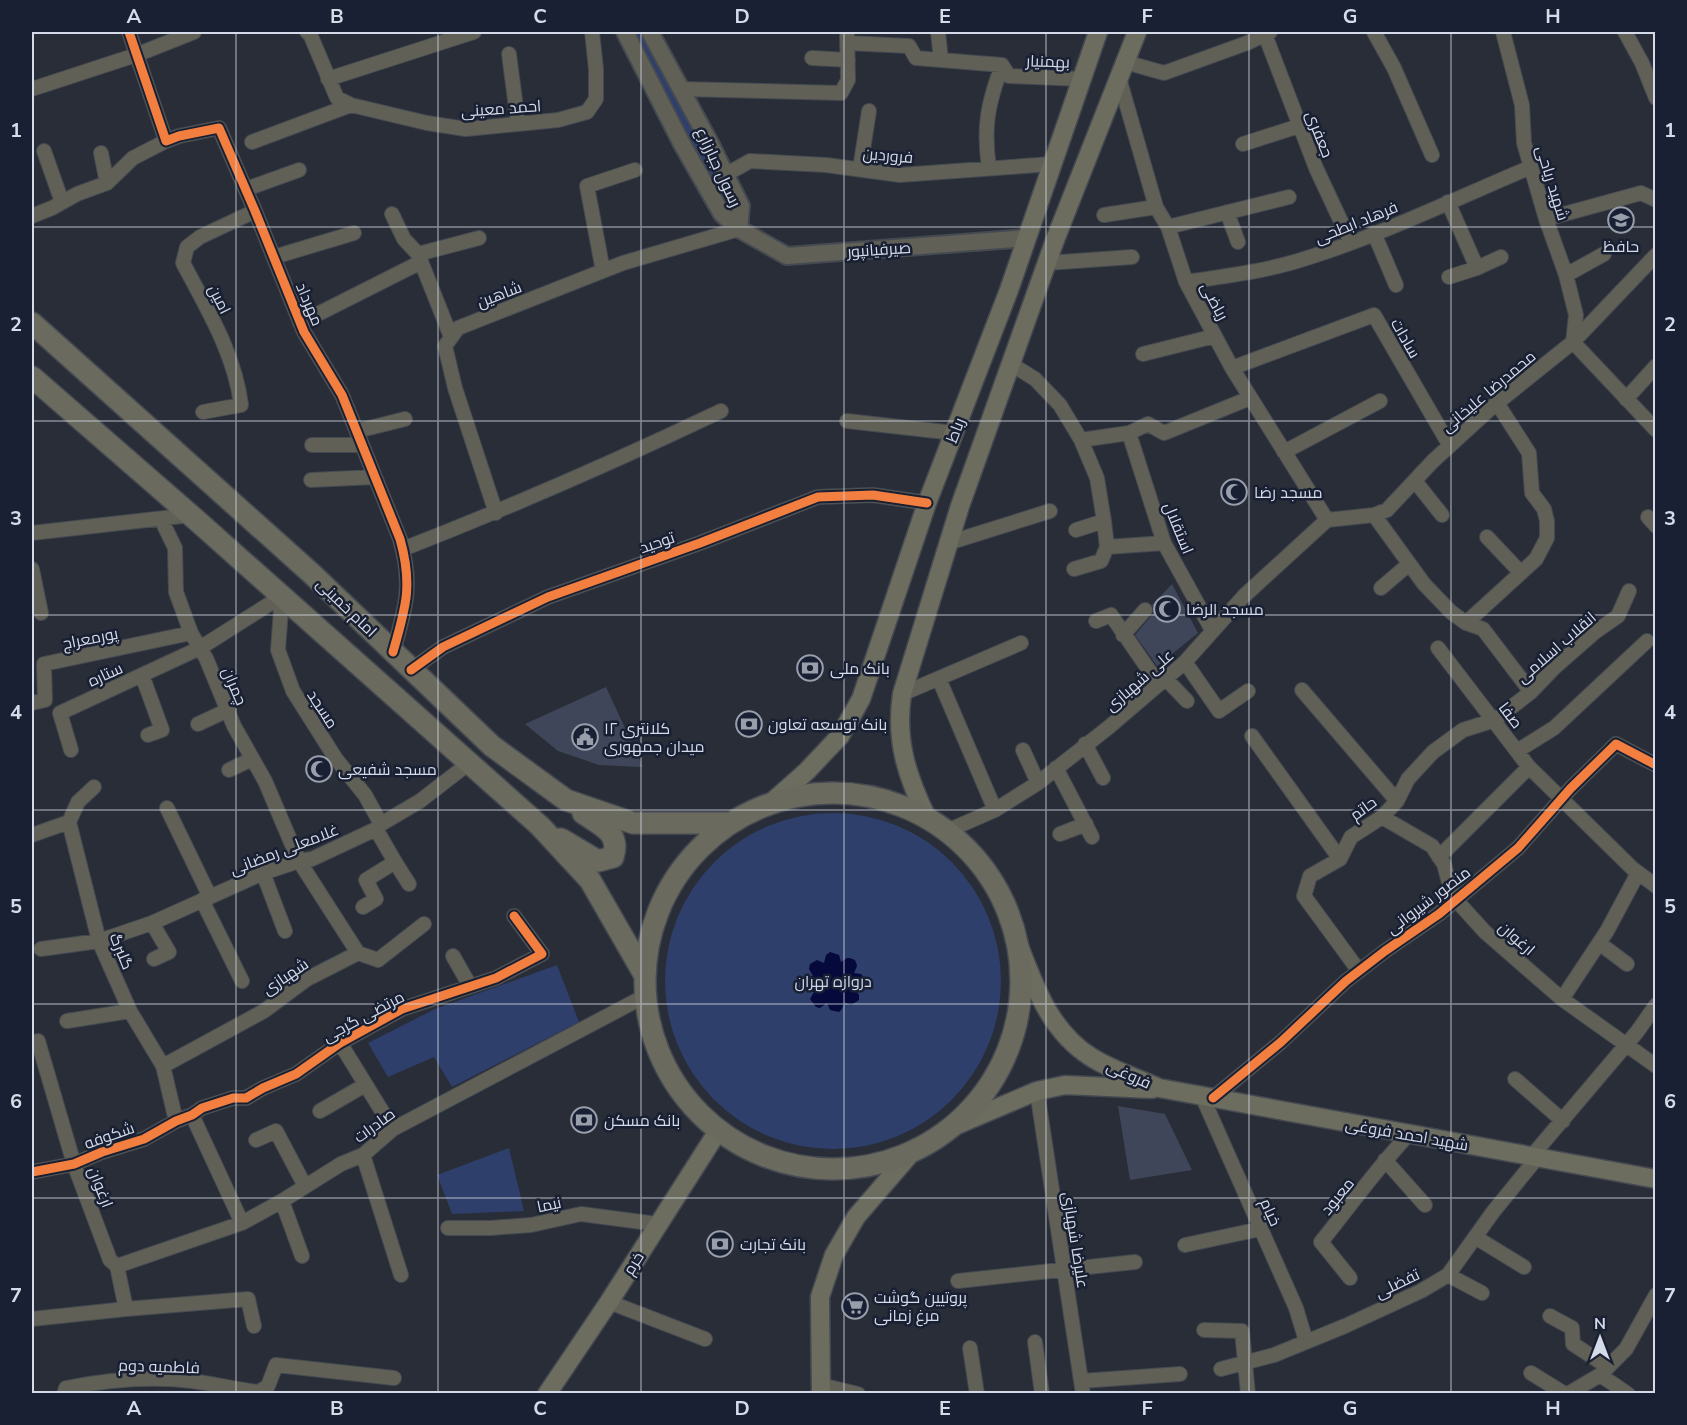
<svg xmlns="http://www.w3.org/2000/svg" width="1687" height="1425" viewBox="0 0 1687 1425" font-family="'Nunito Sans',Cairo,sans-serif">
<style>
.green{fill:#2e3f6b}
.water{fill:#05093c}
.building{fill:#3f4659}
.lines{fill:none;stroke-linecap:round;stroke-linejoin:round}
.minor-casing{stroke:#454a52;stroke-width:16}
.tertiary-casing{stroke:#454a52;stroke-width:20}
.secondary-casing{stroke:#454a52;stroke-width:21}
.primary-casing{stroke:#454a52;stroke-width:24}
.minor{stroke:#606056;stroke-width:14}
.tertiary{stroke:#606056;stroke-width:16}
.secondary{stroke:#6c6c5f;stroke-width:18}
.primary{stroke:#6a6a5e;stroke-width:21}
.cycleway-casing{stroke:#192033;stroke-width:13}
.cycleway{stroke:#f27e40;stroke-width:9}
.grid{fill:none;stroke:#d5dbe8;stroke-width:1.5;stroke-opacity:0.55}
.labels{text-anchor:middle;stroke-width:5;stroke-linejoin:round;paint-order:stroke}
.street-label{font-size:16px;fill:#d5dbe8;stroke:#192033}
.poi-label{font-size:16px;fill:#d5dbe8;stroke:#192033;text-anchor:start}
.park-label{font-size:16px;fill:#cdd7ec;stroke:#192033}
.neatline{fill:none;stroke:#d5dbe8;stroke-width:2}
.grid-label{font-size:20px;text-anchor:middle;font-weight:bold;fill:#d5dbe8}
</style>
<rect width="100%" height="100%" fill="#282d37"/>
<path class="green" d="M630,32H642L734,206V219L725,211Z
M665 981a168 168 0 1 1 336 0a168 168 0 1 1-336 0Z
M557,965L579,1022L452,1087L434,1057L388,1077L368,1043L435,1009Z
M509,1148L524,1211L452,1214L437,1175Z"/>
<path class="water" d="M830,952L839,955L841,962L847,958C854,958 856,960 857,966L854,973L861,974C865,979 865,982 862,987L855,989L859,995V1000L851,1005L844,1002L842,1009L839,1012L830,1010L827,1003L820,1008L816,1007L810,999L814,992L807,991L804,987L806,978L813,976L809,969L810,964L817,960L824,963L826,955Z"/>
<path class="building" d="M1172,584L1198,633L1157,666L1135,635L1152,615L1154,611L1152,605Z
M606,687L643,767L599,765L558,751L525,724Z
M1118,1106L1165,1114L1192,1170L1130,1180Z"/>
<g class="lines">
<g class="minor-casing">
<path id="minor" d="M129,32L166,141L179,136L219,128L255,211L304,332L342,395L400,539C413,585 406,607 393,652
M307,32L310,34L337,98L351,105L427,123L466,129L558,120L587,112L596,99V69L592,32
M938,32L941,60
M1264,32L1316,168L1351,243
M1374,32L1394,68L1432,155
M1503,32L1522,105L1524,143L1546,219L1566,275L1576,315L1573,342L1656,430
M1625,32L1642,63L1656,98
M847,43L909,46L916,58L1002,65L1009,76L1081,79
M509,54L518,123
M812,58L848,60
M1125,62L1164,73L1247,43L1270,32
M1119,78L1156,207L1168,227L1186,282L1232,368L1327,520
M328,79L474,32
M32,89L136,55L194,32
M681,89L841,93L848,80L847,32
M252,142L351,105
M1243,144L1299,126
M44,151L62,202
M101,153L107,183
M989,168C983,126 988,104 1002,65
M860,169L869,111
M725,175L750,161L826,165L900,175L1052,164
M246,189L299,170
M1448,202L1477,268
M1227,212L1238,242
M392,214L404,239L418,254L451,337
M1104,215L1156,207
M32,216L52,208L77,194L107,183L133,158L166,141
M1546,219L1641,193L1656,200
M1168,227L1289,197
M1374,233L1396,285
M418,254L479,238
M274,257L354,233
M1047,263L1132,257
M603,271L587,186L635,170
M1566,275L1604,254
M1449,277L1477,268L1501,257
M1186,282C1226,276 1268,271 1307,258C1384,234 1457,198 1531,167
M300,323L421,262
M1143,354L1215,336
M1011,364L1035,379L1060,405L1081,440L1097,478L1104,521L1107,547L1101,561L1074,569
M1232,368L1374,315L1450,446
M1626,399L1656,366
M203,412L241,405C235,354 206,307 183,263L187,247L200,237L255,211
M847,421L954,433
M357,431L405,419
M1129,433L1164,543L1212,630
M1081,440L1129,433L1148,424L1164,433L1250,398
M312,445H362
M1284,452L1380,401
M311,480L375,477
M1415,481L1442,515
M496,513L455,388L445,346L458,328L623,263L739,229
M1374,515L1424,584L1451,612L1466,623L1483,629L1531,692
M1648,517L1656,526
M161,519L175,548L176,592L191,633L206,658L234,726L265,781L299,861L358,953
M1327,520L1374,515L1387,510L1433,461L1492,407L1573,342L1656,255
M1076,530L1104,521
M32,533L191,515
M1487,537L1521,573
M948,543L1050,511
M1107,547L1164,543
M403,549C511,507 616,461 721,411
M32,569L41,613
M1381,588L1409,564
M282,596L278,650L293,691L336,759L365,795L381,824
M1096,621L1111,615L1153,676L1165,678L1187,701
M1466,623L1536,559L1547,538V521L1544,509L1532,493L1529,453L1497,403
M1123,635L1145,610
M1438,648L1529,767L1633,869L1656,886
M1185,662L1219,711L1248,691
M411,670L443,647L548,597L700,543L818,497L873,495L927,503
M142,675L162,730L148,735
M939,679L995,810
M1302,690L1397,801
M902,694L1021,643
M32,703L45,700L44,664L191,633
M198,724L228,710
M1252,736L1340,859
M1085,744L1103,778
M71,750L60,713L200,648L282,596
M1023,750L1038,783
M1517,751L1554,728L1647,641
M1056,768L1092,837
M229,770L252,759
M167,808L210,897
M1382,817L1432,846L1444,864L1449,883L1456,900L1485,932L1562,999L1656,1066
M69,822L78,802L94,787
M947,831L995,810L1038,783L1109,727L1185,662L1244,596L1327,520
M1060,834L1086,824
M32,835L69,822L99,941L130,1011L163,1066L176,1121
M1439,857L1529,767
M395,862L409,884
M263,873L285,931
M202,900L242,981
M363,907L376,899L366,880L395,862L376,829
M152,923L169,952L154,959
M1599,943L1627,964
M41,949L99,941L152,923L263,873L299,861L312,859L376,829L381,824L420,801L468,764
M453,956L470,986
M1359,971L1304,896L1310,876L1340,859L1351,837L1382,817L1397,801L1408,779L1433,752L1463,730L1495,720L1531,692L1555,667L1595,632L1618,616L1629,591
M1562,999L1607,931L1638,873
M67,1021L130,1011
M38,1041L74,1164L110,1260L117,1266L126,1309
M340,1043L393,1129
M163,1066L264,1011L307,979L358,953L378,960L424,924
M1515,1079L1563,1121
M1037,1091L1083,1394
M1202,1096L1296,1308L1306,1341
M1213,1098L1281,1042L1346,981L1385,951L1439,914L1518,848L1571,788L1616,744L1656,765
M320,1111L365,1085
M192,1115L242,1223
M256,1140L276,1131L305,1186
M363,1155L401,1275
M1531,1157L1637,1032L1656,1005
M1385,1160L1425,1205
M32,1172L74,1164L102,1152L144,1139L176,1121L192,1115L202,1108L233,1098H246L263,1088L296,1074L340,1043L402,1009L496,978L542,954L514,916
M282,1201L302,1256
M448,1228H491L531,1225L581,1214L657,1224
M1475,1237L1524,1267
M1185,1245L1260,1229
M117,1266L242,1223L282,1201L341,1164L363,1155L393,1129L645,996
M1448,1275L1482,1293
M1350,1278L1321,1242C1350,1206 1377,1168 1409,1134
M958,1281L1135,1262
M609,1302L705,1339
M1550,1316L1572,1328L1573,1344L1608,1367
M32,1319L126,1309L248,1299L254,1326
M1204,1330L1242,1331L1248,1394
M1035,1342L1042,1394
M970,1348L977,1394
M1221,1369L1274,1355L1345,1326L1421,1291L1448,1275L1493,1212L1537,1158
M1531,1373L1565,1394
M1600,1375L1628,1394
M1081,1381L1180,1374
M821,1385L858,1394
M64,1394L66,1388C107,1380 150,1376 192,1381C214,1384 235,1389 257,1392
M256,1394L268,1386L276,1365L394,1378
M1568,1394L1600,1375L1626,1349L1656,1295"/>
</g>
<g class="tertiary-casing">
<path id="tertiary" d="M625,32L682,144L722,214L739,229L787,256L1027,238
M650,32L710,143L741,206L739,229"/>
</g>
<g class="secondary-casing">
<path id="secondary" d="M771,803L807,771L840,736L861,699L927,503L1009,290L1098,32
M927,818C907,776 895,741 902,694L960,506L1055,240L1137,32
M1019,946C1035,988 1051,1032 1091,1057C1111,1070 1137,1078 1159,1088L1656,1179
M952,1127L1037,1091L1065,1085L1152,1089
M547,1394L609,1302L718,1131
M821,1394L820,1297L834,1255L856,1217L912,1152"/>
</g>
<g class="primary-casing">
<path id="primary" d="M32,323L312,574L492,746L566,800L633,823H731
M32,377L194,518L540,826L590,880L644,974
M645 981a188 188 0 1 1 376 0a188 188 0 1 1-376 0Z
M561,839L598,861L613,857C621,832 601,826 583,813"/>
</g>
<use href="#minor" class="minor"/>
<use href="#tertiary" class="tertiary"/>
<use href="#secondary" class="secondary"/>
<use href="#primary" class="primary"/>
<g class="cycleway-casing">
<path id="cycleway" d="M129,32L166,141L179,136L219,128L255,211L304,332L342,395L400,539C413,585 406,607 393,652
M411,670L443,647L548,597L700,543L818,497L873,495L927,503
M1213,1098L1281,1042L1346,981L1385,951L1439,914L1518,848L1571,788L1616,744L1656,765
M32,1172L74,1164L102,1152L144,1139L176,1121L192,1115L202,1108L233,1098H246L263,1088L296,1074L340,1043L402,1009L496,978L542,954L514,916"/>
</g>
<use href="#cycleway" class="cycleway"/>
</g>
<path class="grid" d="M236,32V1394M438,32V1394M641,32V1394M844,32V1394M1046,32V1394M1249,32V1394M1451,32V1394M32,227H1656M32,421H1656M32,615H1656M32,810H1656M32,1004H1656M32,1198H1656"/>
<defs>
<g id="school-ring" transform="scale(1.35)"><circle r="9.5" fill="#192033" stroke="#989eaa" stroke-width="1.5"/><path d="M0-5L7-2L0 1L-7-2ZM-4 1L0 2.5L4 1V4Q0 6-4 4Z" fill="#989eaa"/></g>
<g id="mosque-ring" transform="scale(1.35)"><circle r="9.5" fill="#192033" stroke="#989eaa" stroke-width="1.5"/><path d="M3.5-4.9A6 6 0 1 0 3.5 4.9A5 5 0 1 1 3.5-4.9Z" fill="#989eaa"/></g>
<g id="bank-ring" transform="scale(1.35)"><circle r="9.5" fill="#192033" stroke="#989eaa" stroke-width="1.5"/><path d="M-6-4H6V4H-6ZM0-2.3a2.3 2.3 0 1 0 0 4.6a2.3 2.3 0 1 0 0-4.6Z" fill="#989eaa"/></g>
<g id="civic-ring" transform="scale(1.35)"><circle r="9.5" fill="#192033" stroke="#989eaa" stroke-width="1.5"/><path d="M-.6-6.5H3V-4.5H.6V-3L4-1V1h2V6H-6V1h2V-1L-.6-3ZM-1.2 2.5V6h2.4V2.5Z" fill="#989eaa"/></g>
<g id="supermarket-ring" transform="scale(1.35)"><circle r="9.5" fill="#192033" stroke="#989eaa" stroke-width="1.5"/><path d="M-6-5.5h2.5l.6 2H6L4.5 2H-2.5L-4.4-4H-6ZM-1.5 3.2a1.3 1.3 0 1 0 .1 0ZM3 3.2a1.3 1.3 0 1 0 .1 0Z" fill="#989eaa"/></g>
</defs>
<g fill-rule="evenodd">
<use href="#school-ring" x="1621" y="220"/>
<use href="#mosque-ring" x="1234" y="492"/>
<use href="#mosque-ring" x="1167" y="609"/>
<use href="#bank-ring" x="810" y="668"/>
<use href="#bank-ring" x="749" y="724"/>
<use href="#civic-ring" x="585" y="737"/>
<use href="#mosque-ring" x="319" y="769"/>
<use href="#bank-ring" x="584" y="1120"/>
<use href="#bank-ring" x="720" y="1244"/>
<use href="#supermarket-ring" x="855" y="1306"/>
</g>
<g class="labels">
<g class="street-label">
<text transform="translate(1048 61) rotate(2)" y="6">بهمنیار</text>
<text transform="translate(501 108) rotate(-4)" y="6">احمد معینی</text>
<text transform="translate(1320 134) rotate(69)" y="6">جعفری</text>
<text transform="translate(888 155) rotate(5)" y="6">فروردین</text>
<text transform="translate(719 167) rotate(65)" y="6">رسول جبارزارع</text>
<text transform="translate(1553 183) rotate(73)" y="6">شهید ریاحی</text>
<text transform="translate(1356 222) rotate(-22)" y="6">فرهاد ابطحی</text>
<text transform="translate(879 249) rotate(-4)" y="6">صیرفیانپور</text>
<text transform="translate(499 294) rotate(-21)" y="6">شاهین</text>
<text transform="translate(220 299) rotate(63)" y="6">امین</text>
<text transform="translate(1215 301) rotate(62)" y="6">ریاضی</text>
<text transform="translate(310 304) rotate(67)" y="6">مهرداد</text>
<text transform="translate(1406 338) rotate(60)" y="6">سادات</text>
<text transform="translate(1488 391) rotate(-40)" y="6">محمدرضا علیخانی</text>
<text transform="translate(955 430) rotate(-69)" y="6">رباط</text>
<text transform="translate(1179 528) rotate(68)" y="6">استقلال</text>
<text transform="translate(657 542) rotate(-19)" y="6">توحید</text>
<text transform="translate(347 607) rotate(44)" y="6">امام خمینی</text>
<text transform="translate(90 638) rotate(-11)" y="6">پورمعراج</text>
<text transform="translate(1556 647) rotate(-41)" y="6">انقلاب اسلامی</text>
<text transform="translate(105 674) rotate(-25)" y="6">ستاره</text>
<text transform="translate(1139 680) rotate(-41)" y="6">علی شهبازی</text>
<text transform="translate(235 686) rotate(67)" y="6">چمران</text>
<text transform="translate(323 709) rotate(57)" y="6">مسجد</text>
<text transform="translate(1511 715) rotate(53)" y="6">صفا</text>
<text transform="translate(1363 808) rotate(-36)" y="6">حاتم</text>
<text transform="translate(284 849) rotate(-21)" y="6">غلامعلی رمضانی</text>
<text transform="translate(1428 900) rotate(-37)" y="6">منصور شیروانی</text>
<text transform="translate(1517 938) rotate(41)" y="6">ارغوان</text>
<text transform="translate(122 951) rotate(68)" y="6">گلبرگ</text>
<text transform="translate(285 976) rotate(-34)" y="6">شهبازی</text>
<text transform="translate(363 1016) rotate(-28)" y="6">مرتضی گرجی</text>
<text transform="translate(1129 1074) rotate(24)" y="6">فروغی</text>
<text transform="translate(374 1125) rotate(-36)" y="6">صادرات</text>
<text transform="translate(1407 1134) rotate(10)" y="6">شهید احمد فروغی</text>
<text transform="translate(109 1135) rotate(-19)" y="6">شکوفه</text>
<text transform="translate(101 1187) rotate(69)" y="6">ارغوان</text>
<text transform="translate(1337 1196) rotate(-51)" y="6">معبود</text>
<text transform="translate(549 1204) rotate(-12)" y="6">نیما</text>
<text transform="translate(1271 1212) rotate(66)" y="6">خیام</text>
<text transform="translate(1076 1240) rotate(81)" y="6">علیرضا شهبازی</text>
<text transform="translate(633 1263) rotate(-58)" y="6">خرم</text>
<text transform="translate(1397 1283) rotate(-26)" y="6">تفضلی</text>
<text transform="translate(159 1366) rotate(2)" y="6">فاطمیه دوم</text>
</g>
<g class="poi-label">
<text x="1621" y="252" text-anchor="middle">حافظ</text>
<text x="1254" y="498">مسجد رضا</text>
<text x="1186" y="615">مسجد الرضا</text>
<text x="830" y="674">بانک ملی</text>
<text x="768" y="730">بانک توسعه تعاون</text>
<text x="604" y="734">کلانتری ۱۲<tspan x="604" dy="18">میدان جمهوری</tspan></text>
<text x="338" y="775">مسجد شفیعی</text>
<text x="604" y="1126">بانک مسکن</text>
<text x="740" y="1250">بانک تجارت</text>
<text x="874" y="1303">پروتیین گوشت<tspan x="874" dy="18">مرغ زمانی</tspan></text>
</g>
<g class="park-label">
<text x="833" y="987">دروازه تهران</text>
</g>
</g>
<rect width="1687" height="1425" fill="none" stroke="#192033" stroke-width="66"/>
<g transform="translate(1600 1338)" stroke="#192033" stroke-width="4.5" paint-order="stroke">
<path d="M0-4.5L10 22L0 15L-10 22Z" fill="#d5dbe8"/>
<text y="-9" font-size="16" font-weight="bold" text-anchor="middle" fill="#d5dbe8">N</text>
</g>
<rect x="33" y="33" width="1621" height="1359" class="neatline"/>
<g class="grid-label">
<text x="134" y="23">A</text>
<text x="337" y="23">B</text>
<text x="540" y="23">C</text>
<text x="742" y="23">D</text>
<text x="945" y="23">E</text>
<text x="1147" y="23">F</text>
<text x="1350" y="23">G</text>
<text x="1553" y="23">H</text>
<text x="16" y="137">1</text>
<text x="1670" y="137">1</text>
<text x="16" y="331">2</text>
<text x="1670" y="331">2</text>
<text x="16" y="525">3</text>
<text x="1670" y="525">3</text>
<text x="16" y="719">4</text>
<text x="1670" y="719">4</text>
<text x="16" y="913">5</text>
<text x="1670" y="913">5</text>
<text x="16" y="1108">6</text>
<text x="1670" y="1108">6</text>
<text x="16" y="1302">7</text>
<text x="1670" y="1302">7</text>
<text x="134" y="1415">A</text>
<text x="337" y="1415">B</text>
<text x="540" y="1415">C</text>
<text x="742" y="1415">D</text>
<text x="945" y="1415">E</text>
<text x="1147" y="1415">F</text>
<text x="1350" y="1415">G</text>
<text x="1553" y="1415">H</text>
</g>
</svg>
